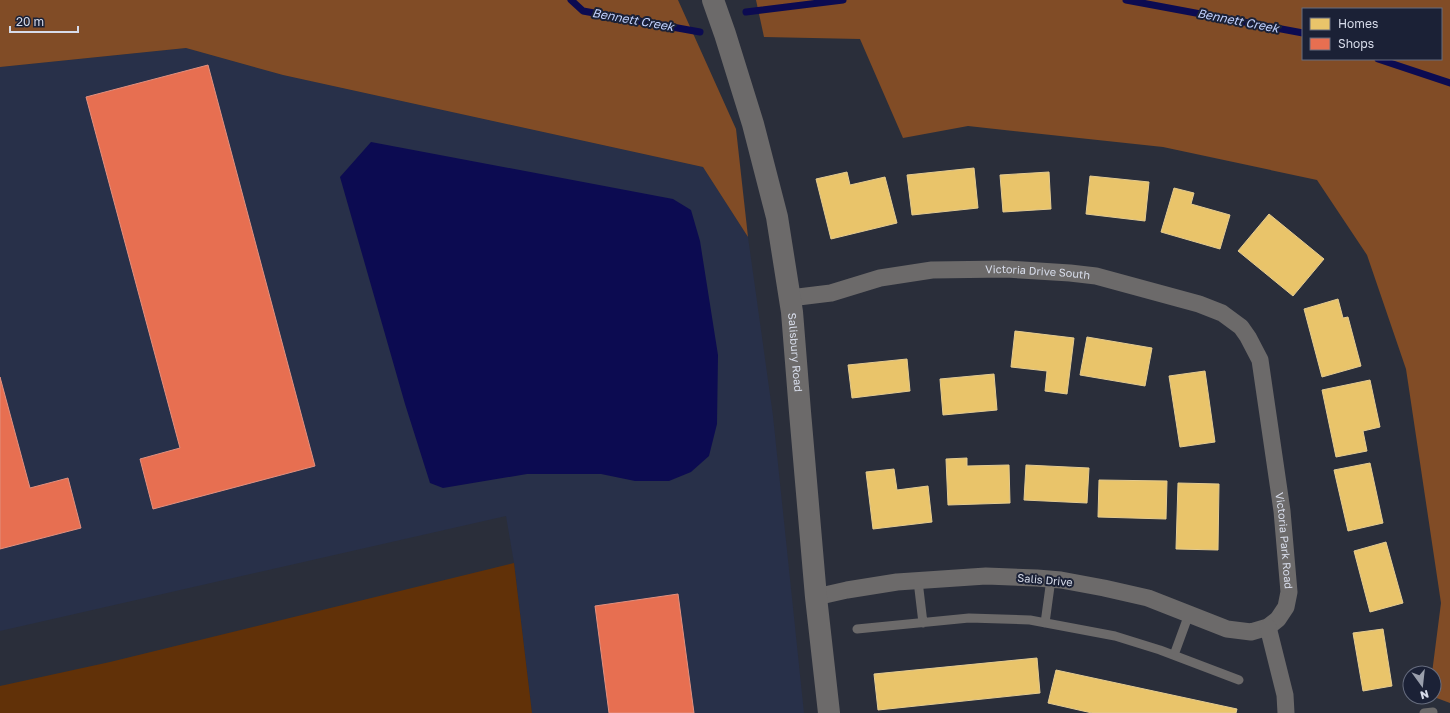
<svg xmlns="http://www.w3.org/2000/svg" width="1450" height="713" viewBox="0 0 1450 713" font-family="'Golos Text',sans-serif">
<style>
.built{fill:#283049}
.green{fill:#613108}
.forest{fill:#814c26;fill-rule:evenodd}
.water{fill:#0c0b51}
.homes{fill:#e9c46a;stroke:#e4cb90}
.shops{fill:#e76f51;stroke:#e2907f}
.lines{fill:none;stroke-linecap:round;stroke-linejoin:round}
.stream{stroke:#0c0b51;stroke-width:7}
.service{stroke:#6c6a6a;stroke-width:9}
.minor{stroke:#6c6a6a;stroke-width:17}
.tertiary{stroke:#6c6a6a;stroke-width:22}
.labels{text-anchor:middle;stroke-width:4;stroke-linejoin:round;paint-order:stroke}
.street-label{font-size:11px;fill:#d7dcea;stroke:#1b2136}
.water-label{font-size:12px;font-style:italic;fill:#c1d0fc;stroke:#1b2136}
</style>
<rect width="100%" height="100%" fill="#2a2e3a"/>
<path class="built" d="M186,48L283,75L703,167L748,237L773,416L804,713H532L514,563L506,516L0,631V67Z"/>
<path class="green" d="M514,563L532,713H0V686L110,662Z"/>
<path class="forest" d="M0,0H678L736,129L748,237L703,167L283,75L186,48L0,67Z
M756,0H1450V703L1434,697V673H1432L1441,603L1406,369L1367,255L1317,180L1163,147L968,126L903,138L860,39L764,37ZM1303,9H1441V59H1303Z"/>
<path class="water" d="M371,142L673,199L691,210L700,241L718,355L717,424L709,456L691,472L669,481H635L601,474H527L443,488L430,483L405,404L340,177Z"/>
<path class="homes" d="M974,168L978,208L912,215L907,175Z
M847,172L850,185L885,177L897,223L831,239L816,179Z
M1049,172L1051,209L1003,212L1000,175Z
M1090,176L1149,182L1145,221L1086,214Z
M1174,188L1194,193L1191,204L1230,215L1220,249L1161,232Z
M1269,214L1324,259L1293,296L1238,251Z
M1338,299L1343,318L1348,317L1361,366L1322,377L1304,309Z
M1015,331L1074,338L1067,394L1045,391L1047,371L1011,367Z
M1087,337L1152,348L1145,386L1080,375Z
M907,359L910,391L852,398L848,365Z
M1205,371L1215,442L1180,447L1169,376Z
M994,374L997,410L943,415L940,379Z
M1370,380L1380,427L1363,431L1367,451L1336,457L1322,390Z
M967,458V466L1009,465L1010,503L948,505L946,459Z
M1370,463L1383,523L1348,531L1334,470Z
M1026,465L1089,468L1087,503L1024,500Z
M894,469L897,490L928,486L932,522L873,529L866,472Z
M1099,480L1167,481L1166,519L1098,517Z
M1178,483L1219,484L1218,550L1176,549Z
M1386,542L1403,603L1370,612L1354,551Z
M1383,629L1392,686L1363,691L1353,633Z
M1037,658L1040,693L878,710L874,674Z
M1056,670L1237,709L1236,713H1092L1048,703Z"/>
<path class="shops" d="M208,65L315,466L153,509L140,459L180,448L86,97Z
M0,377L30,488L68,478L81,528L0,549Z
M678,594L694,713H609L595,606Z"/>
<g class="lines">
<path class="stream" d="M571,0L583,11L700,32
M1126,0L1303,33
M746,12L843,0
M1378,59L1450,83"/>
<path class="service" d="M918,581L923,623
M1045,623L1051,579
M857,629L969,618L1030,620L1115,636L1160,650L1239,680
M1174,655L1189,614
M1424,713L1433,712"/>
<g class="minor">
<path id="s1" d="M790,298L831,293L880,278L932,270L1006,269L1070,273L1096,276L1199,304L1222,313L1241,327L1248,337L1260,360L1282,511L1289,592L1286,607L1278,619L1268,627L1251,632L1227,629L1148,598L1104,588L1061,580L1037,578L986,576L897,582L847,590L816,597"/>
<path d="M1268,627L1285,695L1286,713"/>
</g>
<path class="tertiary" id="s2" d="M713,0L725,34L753,124L777,217L792,312L800,412L816,597L829,713"/>
</g>
<g class="labels">
<g class="street-label">
<text dy="4" stroke="none"><textPath href="#s1" startOffset="251">Victoria Drive South</textPath></text>
<text dy="4" stroke="none"><textPath href="#s2" startOffset="363">Salisbury Road</textPath></text>
<text dy="4" stroke="none"><textPath href="#s1" startOffset="685">Victoria Park Road</textPath></text>
<text transform="translate(1045 580) rotate(5)" y="4">Salis Drive</text>
</g>
<g class="water-label">
<text transform="translate(633 20) rotate(10)" y="4">Bennett Creek</text>
<text transform="translate(1238 21) rotate(11)" y="4">Bennett Creek</text>
</g>
</g>
<rect x="1302" y="8" width="140" height="52" fill="#1b2136" stroke="#666c7e"/>
<rect x="1310" y="18" width="20" height="12" fill="#e9c46a" stroke="#666c7e"/>
<text x="1338" y="28" font-size="12" fill="#d7dcea">Homes</text>
<rect x="1310" y="38" width="20" height="12" fill="#e76f51" stroke="#666c7e"/>
<text x="1338" y="48" font-size="12" fill="#d7dcea">Shops</text>
<g transform="translate(1422 685) rotate(165)"><circle r="19" fill="#1b2136" stroke="#666c7e"/>
<path d="M0-3L7 15L0 10L-7 15Z" fill="#9a9fac"/>
<text y="-6" font-size="11" font-weight="bold" text-anchor="middle" fill="#d7dcea">N</text>
</g>
<path d="M10 26v6h68v-6" fill="none" stroke="#d7dcea" stroke-width="2"/>
<text x="16" y="26" font-size="12" fill="#d7dcea" stroke="#1b2136" stroke-width="3" paint-order="stroke">20 m</text>
</svg>
